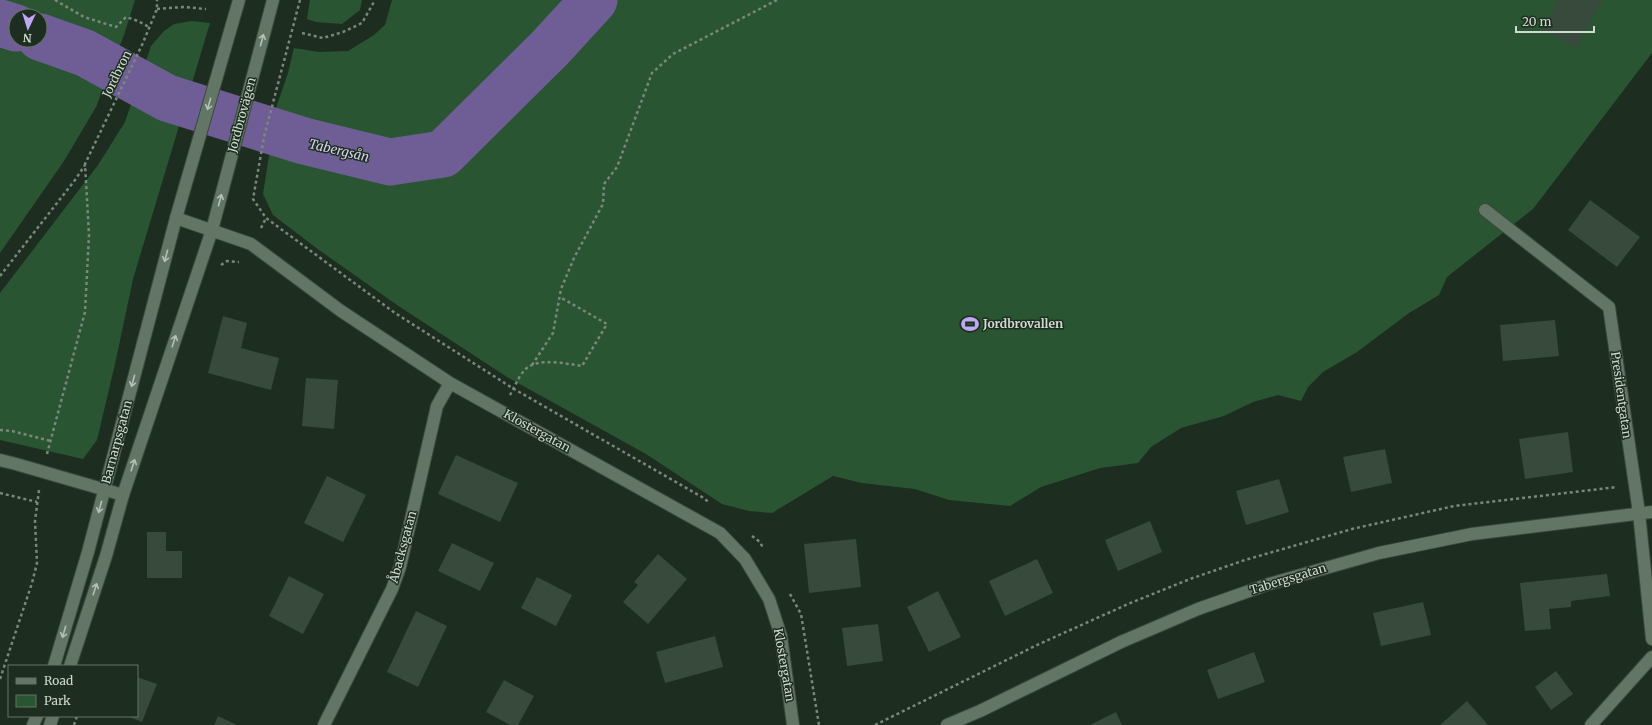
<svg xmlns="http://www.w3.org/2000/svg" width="1652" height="725" viewBox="0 0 1652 725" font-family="Merriweather,serif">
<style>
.green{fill:#2a5533;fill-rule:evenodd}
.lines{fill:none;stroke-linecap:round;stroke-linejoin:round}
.river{stroke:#6f5e95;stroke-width:47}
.building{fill:#384a3b}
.minor-casing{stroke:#3a493d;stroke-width:14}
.secondary-casing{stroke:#3a493d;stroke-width:14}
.path{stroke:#7a887c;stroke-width:2.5;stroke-dasharray:3 3;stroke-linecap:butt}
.minor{stroke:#637665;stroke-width:12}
.secondary{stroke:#637665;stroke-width:12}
.oneway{stroke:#b4c1b5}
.labels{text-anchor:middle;stroke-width:3;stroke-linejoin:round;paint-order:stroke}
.street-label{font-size:12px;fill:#cfdad0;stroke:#1d2e20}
.poi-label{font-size:12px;font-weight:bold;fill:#cfdad0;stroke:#1d2e20;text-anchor:start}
.water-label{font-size:13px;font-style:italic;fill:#dad1f2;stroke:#1d2e20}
</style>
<rect width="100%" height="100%" fill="#1d2e20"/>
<path class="green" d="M0,0H135L124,35L96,107L64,161L0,253ZM16,16H40V40H16Z
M310,0H362L360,10L342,24L316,22L307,19Z
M392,0H1652V53L1533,209L1447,277L1439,295L1409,313L1357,352L1323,372L1308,387L1301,401L1278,395L1253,402L1224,416L1181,428L1151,447L1138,463L1100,468L1041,487L1010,506L949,500L915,489L862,483L833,476L772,513L749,511L722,504L646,454L507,377L397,305L319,250L273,215L263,194L277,105L288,73L294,48L319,52L348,51L374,35L385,25Z
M192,21L210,23L133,279L115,364L97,440L83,459L0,440V293L98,165L125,122L151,46L164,31L174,24Z"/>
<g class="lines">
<path class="river" d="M0,23L16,28
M40,37L85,53L167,98L304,141L390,162L443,154L550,48L594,0"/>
</g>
<path class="building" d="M1558,0H1602L1576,48L1543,30Z
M1590,200L1640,237L1617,267L1568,230Z
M223,316L247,323L241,348L279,358L271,390L208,373Z
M1555,320L1559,356L1503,361L1500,325Z
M306,378L338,380L334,429L302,426Z
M1568,432L1573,472L1525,479L1519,439Z
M1385,449L1392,483L1351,492L1343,457Z
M456,455L518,483L500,522L438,494Z
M327,476L366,495L343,542L304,523Z
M1279,479L1289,512L1246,525L1236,491Z
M1150,521L1162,552L1118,571L1105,540Z
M147,532H166V551H182V578H147Z
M856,539L861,587L809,593L804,544Z
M452,543L494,563L480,591L438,571Z
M658,554L687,579L648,624L623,602L638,585L634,582Z
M1037,559L1053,593L1005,616L989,581Z
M1607,574L1610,596L1571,601V607L1549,609L1551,629L1525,631L1520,583Z
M289,576L324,594L303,634L269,616Z
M537,577L572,595L556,626L521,608Z
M938,591L961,637L929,652L907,607Z
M1423,602L1431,635L1381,646L1373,613Z
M416,611L447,626L418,687L387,672Z
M878,624L883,661L847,666L842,628Z
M715,636L723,667L665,683L656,652Z
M1254,652L1265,682L1218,699L1207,670Z
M1556,671L1573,694L1551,710L1535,687Z
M137,677L157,684L142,722L127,716H137Z
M504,680L534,696L518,725H510L486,712Z
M1467,701L1488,725H1440Z
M1116,712L1122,725H1090Z
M218,716L237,725H214Z"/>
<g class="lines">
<g class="minor-casing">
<path id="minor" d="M1485,210L1609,307L1639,513L1652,639
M176,218L251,244L341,311L450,383L720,533L745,559L769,599L781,636L793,725
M0,460L16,464L123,495
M324,725L392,589L400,567L437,406L450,383
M947,725L980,711L1121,642L1198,609L1269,584L1379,553L1472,534L1652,512
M1591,725L1652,657"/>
</g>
<g class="secondary-casing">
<path id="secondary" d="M54,666L88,552L176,218L239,0
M70,666L106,556L123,495L212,230L273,0
M33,725L37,716
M50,725L53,716"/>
</g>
<path class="path" d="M55,0L84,17L116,27L126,17L138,21L149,27
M300,0L264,137L253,199L266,218L395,313L514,389L702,497L710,503
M157,9L183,7L206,9
M302,33L323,38L343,32L362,23L375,0
M261,228L266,218
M221,265L227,261L239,262
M0,276L75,180L85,165
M532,365L553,333L561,289L574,258L603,204L604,184L617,167L652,73L673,54L777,0
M510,395C516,385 521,369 532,365C544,359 569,364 582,366L607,324L560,297
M0,430L12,431L51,441
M47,454L85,312L89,235L85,164L142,45L157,9V0
M0,493L37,502
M752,536L760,542L763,548
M790,594L801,614L819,725
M0,679L32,583L37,563L35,521L39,490
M74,725L77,716
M875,725L1037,645L1128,604L1190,579L1245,560L1352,529L1454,506L1617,487"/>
<use href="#minor" class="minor"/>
<use href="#secondary" class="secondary"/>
</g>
<defs><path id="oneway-shaft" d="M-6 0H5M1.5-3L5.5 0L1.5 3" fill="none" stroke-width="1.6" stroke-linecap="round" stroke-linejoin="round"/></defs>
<g class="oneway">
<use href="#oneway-shaft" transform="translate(262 40) rotate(-75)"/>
<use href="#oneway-shaft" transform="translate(209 104) rotate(106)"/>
<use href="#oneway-shaft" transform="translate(220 200) rotate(-75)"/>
<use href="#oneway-shaft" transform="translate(166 256) rotate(105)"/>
<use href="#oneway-shaft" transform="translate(174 341) rotate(-72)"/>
<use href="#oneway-shaft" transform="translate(133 381) rotate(105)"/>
<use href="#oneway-shaft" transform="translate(133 465) rotate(-72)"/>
<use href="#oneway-shaft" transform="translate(100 507) rotate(105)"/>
<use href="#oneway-shaft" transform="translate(95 589) rotate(-72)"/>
<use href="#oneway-shaft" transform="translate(64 632) rotate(106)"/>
</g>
<defs>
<g id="stadium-bare" transform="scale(1.38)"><path d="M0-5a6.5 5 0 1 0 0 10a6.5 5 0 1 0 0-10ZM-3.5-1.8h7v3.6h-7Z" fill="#bfa8f4" stroke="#1d2e20" stroke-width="2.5" paint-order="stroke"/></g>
</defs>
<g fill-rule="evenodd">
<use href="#stadium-bare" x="970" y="324"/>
</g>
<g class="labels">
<g class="street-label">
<text transform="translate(117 74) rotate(-64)" y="4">Jordbron</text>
<text transform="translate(242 115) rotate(-75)" y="4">Jordbrovägen</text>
<text transform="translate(1621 395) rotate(82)" y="4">Presidentgatan</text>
<text transform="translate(537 431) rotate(29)" y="4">Klostergatan</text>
<text transform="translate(117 442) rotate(-75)" y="4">Barnarpsgatan</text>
<text transform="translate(403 547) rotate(-75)" y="4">Åbacksgatan</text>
<text transform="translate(1288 579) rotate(-17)" y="4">Tabergsgatan</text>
<text transform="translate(784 665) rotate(80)" y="4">Klostergatan</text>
</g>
<g class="poi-label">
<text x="983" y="328">Jordbrovallen</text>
</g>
<g class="water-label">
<text transform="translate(339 150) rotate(13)" y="5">Tabergsån</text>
</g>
</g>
<rect x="8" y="665" width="130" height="52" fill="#1d2e20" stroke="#647366"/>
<rect x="16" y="678" width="20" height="6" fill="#637665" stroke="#647366"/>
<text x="44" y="685" font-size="12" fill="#cfdad0">Road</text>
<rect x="16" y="695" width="20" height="12" fill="#2a5533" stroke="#647366"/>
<text x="44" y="705" font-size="12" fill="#cfdad0">Park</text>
<g transform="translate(28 28) rotate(184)"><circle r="19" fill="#1d2e20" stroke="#647366"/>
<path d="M0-3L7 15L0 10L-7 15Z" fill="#bfa8f4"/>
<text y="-6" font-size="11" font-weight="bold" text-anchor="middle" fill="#cfdad0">N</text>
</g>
<path d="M1516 26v6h78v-6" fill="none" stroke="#cfdad0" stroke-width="2"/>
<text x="1522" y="26" font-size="12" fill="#cfdad0" stroke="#1d2e20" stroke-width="3" paint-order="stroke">20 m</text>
</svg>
